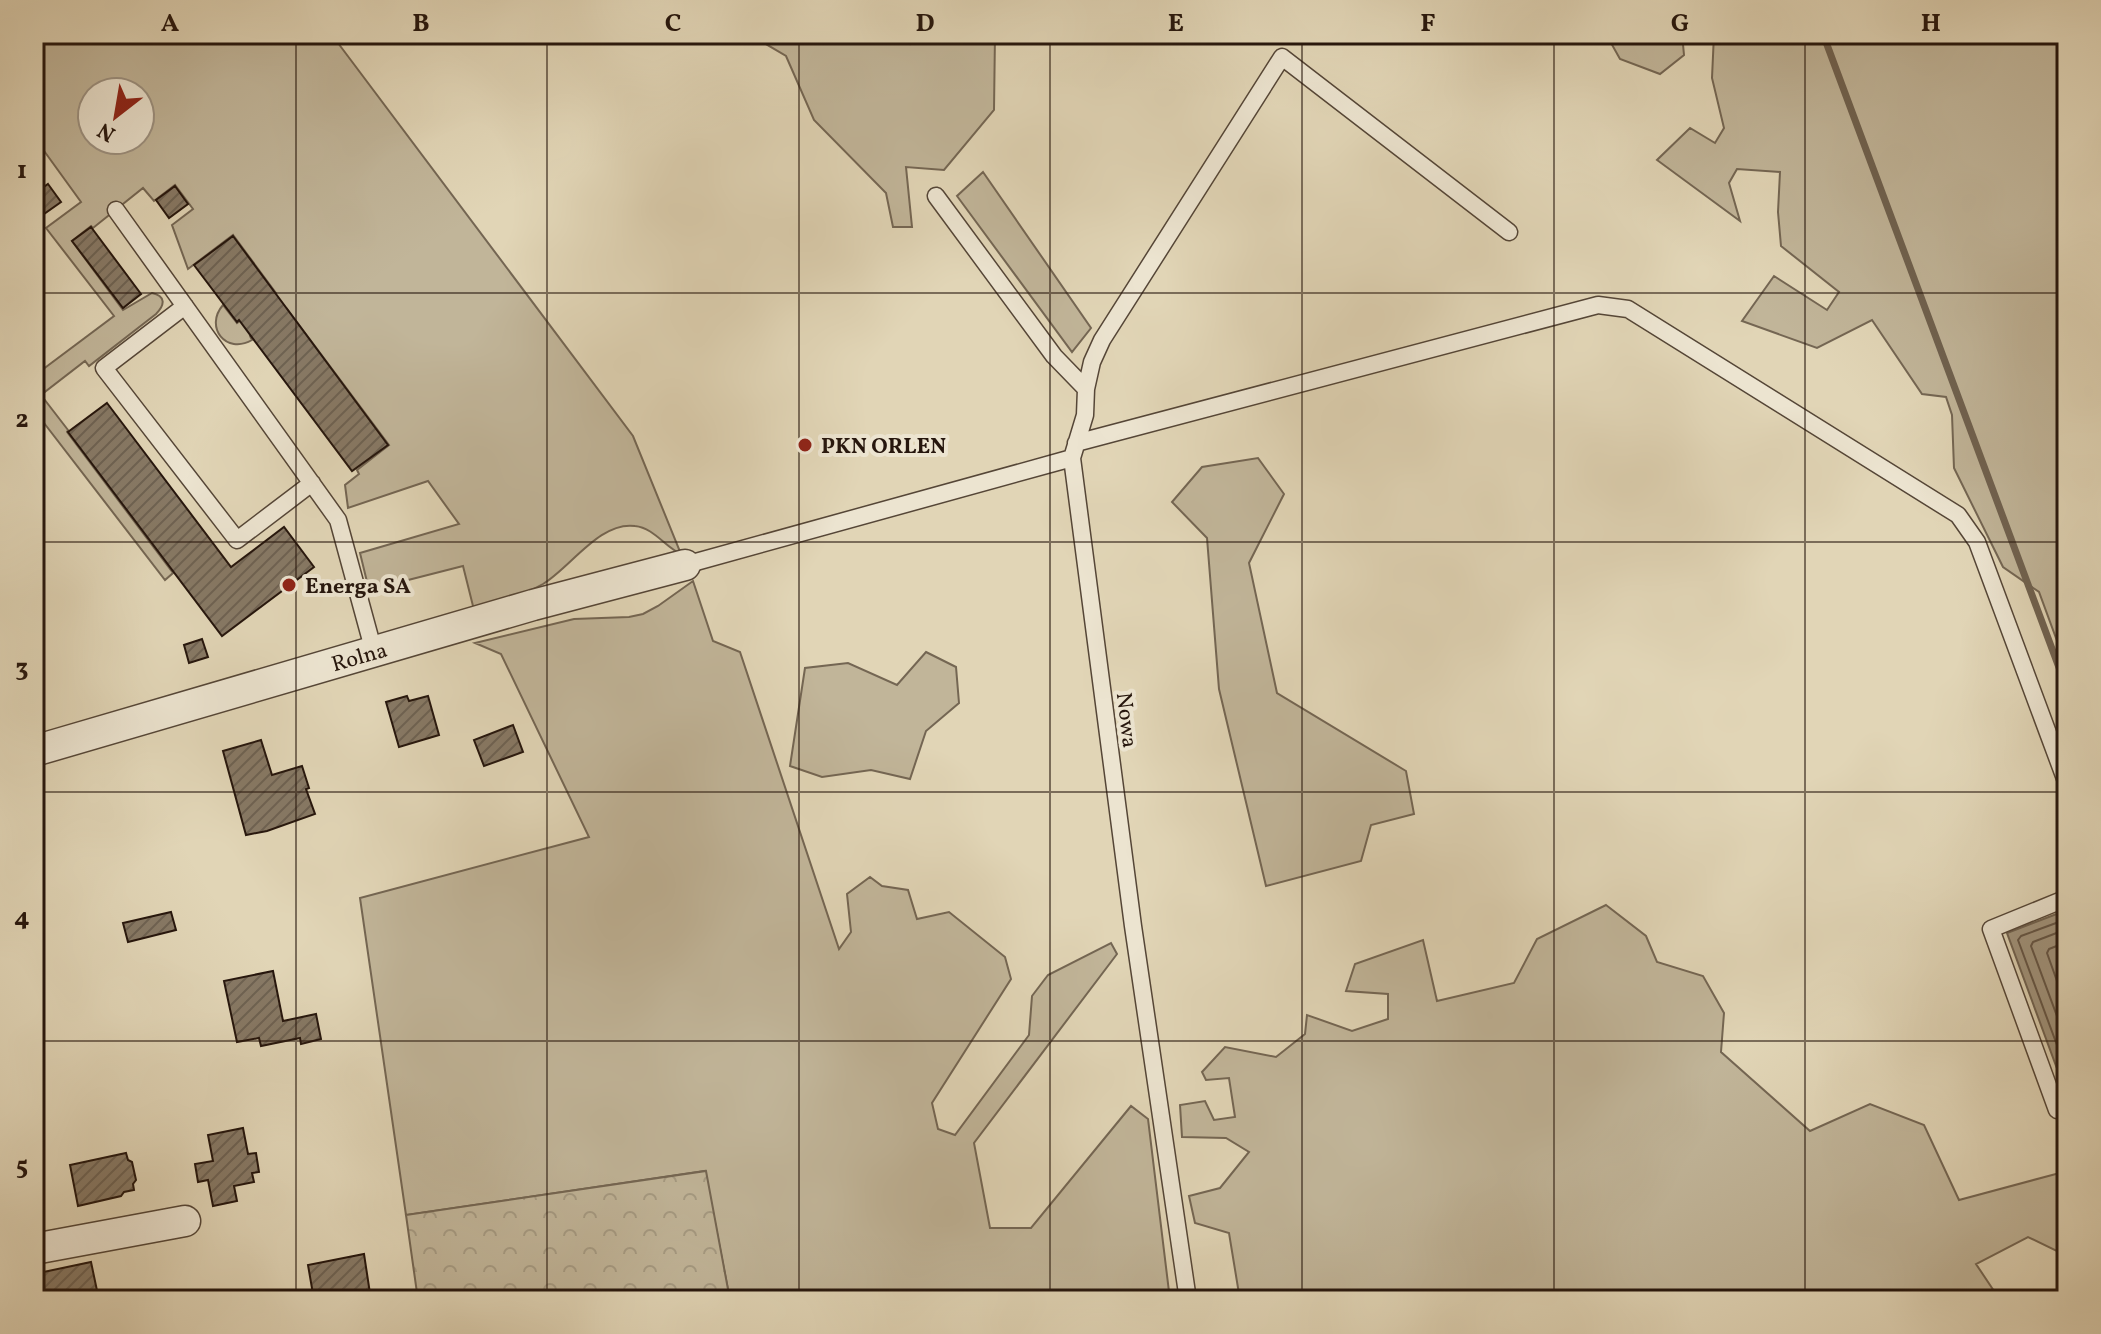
<svg xmlns="http://www.w3.org/2000/svg" width="2101" height="1334" viewBox="0 0 2101 1334" font-family="Vollkorn,serif">
<style>
.grass{fill:#c1b599;stroke:#746653;stroke-width:2;fill-rule:evenodd}
.park{fill:url(#park-crowns);stroke:#746653;stroke-width:2}
.water{fill:#a1947d;stroke:#706250;stroke-width:2}
.lines{fill:none;stroke-linecap:round;stroke-linejoin:round}
.shore{stroke:#645545;stroke-width:2}
.stream{stroke:#706250;stroke-width:7}
.building{fill:url(#building-hatch);stroke:#26160d;stroke-width:2}
.service-casing{stroke:#554637;stroke-width:19}
.minor-casing{stroke:#554637;stroke-width:33}
.service{stroke:#ece4d0;stroke-width:16}
.minor{stroke:#ece4d0;stroke-width:30}
.grid{fill:none;stroke:#26160d;stroke-width:2;stroke-opacity:0.55}
.poi-dot{fill:#8f2418;stroke:#ece4d0;stroke-width:3}
.labels{text-anchor:middle;stroke-width:8;stroke-linejoin:round;paint-order:stroke}
.poi-label{font-size:22px;font-weight:bold;fill:#26160d;stroke:#ece4d0;text-anchor:start}
.street-label{font-size:22px;fill:#26160d;stroke:#ece4d0}
.neatline{fill:none;stroke:#26160d;stroke-width:3}
.grid-label{font-size:26px;text-anchor:middle;font-weight:bold;fill:#26160d}
</style>
<defs>
<pattern id="park-crowns" width="20" height="18" patternUnits="userSpaceOnUse" patternTransform="scale(2)"><rect width="20" height="18" fill="#c1b599"/><path d="M2 6a3 3 0 1 1 6 0M12 15a3 3 0 1 1 6 0" fill="none" stroke="#a69b83"/></pattern>
<pattern id="building-hatch" width="6" height="6" patternUnits="userSpaceOnUse" patternTransform="scale(2)"><rect width="6" height="6" fill="#877965"/><path d="M-1 1l2-2M0 6l6-6M5 7l2-2" fill="none" stroke="#6e6252"/></pattern>
</defs>
<rect width="100%" height="100%" fill="#e1d5b6"/>
<filter id="stains"><feTurbulence type="fractalNoise" baseFrequency=".0025" numOctaves="4"/><feColorMatrix values="0 0 0 0 .2 0 0 0 0 .09 0 0 0 0 .02 0 0 0 .5 -.17"/></filter>
<radialGradient id="worn" r=".72"><stop offset=".6" stop-color="#630" stop-opacity="0"/><stop offset="1" stop-color="#630" stop-opacity=".3"/></radialGradient>
<path class="grass" d="M34,34H349L338,43L633,436L681,554C665,547 654,528 635,526C600,521 571,567 543,584C522,596 497,602 474,610L463,566L369,590L360,553L459,524L428,481L348,508L345,485L359,474L357,470L389,445L287,309L250,336L252,340C226,355 204,327 223,305L237,323L276,293L233,235L188,269L172,225L193,209L175,185L154,201L143,188L93,228L91,226L72,241L123,310L152,293C166,296 165,305 156,314L89,366L85,361L41,395L68,430L67,432L173,573L165,580L34,410V376L114,316L46,228L81,202L34,137ZM92,92H140V140H92Z
M749,34H876L910,44L919,34H995L994,110L944,170L906,167L912,227H893L886,193L814,120L786,56Z
M1606,34H1682L1684,55L1660,74L1620,59Z
M1714,34H2067V668L2039,592L2003,567L1954,468L1952,415L1946,397L1922,394L1872,320L1817,348L1742,321L1774,276L1827,310L1839,292L1781,246L1778,212L1780,172L1737,169L1729,183L1740,221L1657,160L1690,128L1715,143L1724,128L1712,78Z
M983,172L1091,328L1072,352L957,196Z
M1258,458L1284,494L1249,563L1277,693L1406,771L1414,814L1371,825L1361,861L1266,886L1219,689L1207,538L1172,502L1202,467Z
M693,581L713,641L740,652L839,949L851,932L847,894L870,877L882,886L908,890L917,919L949,912L1005,957L1011,979L932,1103L938,1129L955,1135L1029,1035L1032,996L1048,975L1111,943L1117,954L974,1143L990,1228H1031L1131,1106L1148,1119L1170,1300H730L705,1171L406,1215L360,898L589,837L501,654L475,643L574,619L629,617L643,614L658,606Z
M926,652L956,667L959,703L926,731L910,779L871,770L822,777L790,766L805,668L848,663L897,685Z
M1606,905L1646,936L1657,962L1703,976L1724,1013L1721,1052L1810,1131L1870,1104L1924,1125L1959,1200L2067,1171V1256L2028,1237L1976,1264L2000,1300H1240L1229,1233L1195,1223L1189,1196L1220,1188L1249,1152L1226,1138L1182,1137L1180,1105L1205,1101L1214,1120L1235,1117L1229,1078L1206,1080L1202,1072L1225,1047L1276,1057L1305,1034L1307,1015L1352,1031L1388,1019V994L1346,991L1355,964L1423,940L1437,1001L1514,983L1537,939Z"/>
<path class="park" d="M706,1171L730,1300H418L406,1215Z"/>
<path class="water" d="M2067,910V1092L2066,1093L2007,933Z"/>
<g class="lines">
<path class="shore" d="M2067,919L2021,936L2018,940L2067,1072
M2067,929L2033,942L2031,946L2067,1043
M2067,942L2049,949L2047,953L2067,1009"/>
<path class="stream" d="M1823,34L2067,689"/>
</g>
<path class="building" d="M48,184L61,202L34,221V194Z
M175,186L188,204L169,218L156,200Z
M91,227L141,294L123,308L72,241Z
M233,236L388,445L352,471L239,320L237,322L194,265Z
M107,403L231,567L284,527L314,567L222,636L68,432Z
M202,639L208,657L189,663L184,645Z
M407,696L409,701L428,696L439,735L399,747L386,702Z
M513,725L523,752L484,766L474,740Z
M261,740L272,775L302,766L309,788L306,789L315,814L267,831L246,835L223,751Z
M171,912L176,930L128,942L123,923Z
M273,971L283,1021L316,1014L321,1039L301,1044L300,1038L261,1046L259,1038L237,1042L224,981Z
M243,1128L248,1154L256,1153L259,1172L252,1173L254,1182L234,1186L237,1201L213,1206L208,1180L198,1182L195,1164L213,1161L208,1135Z
M126,1153L128,1160L132,1162L136,1180L133,1184L134,1190L124,1192L121,1196L78,1206L70,1165Z
M364,1254L371,1300H314L308,1265Z
M91,1262L99,1300H34V1274Z"/>
<g class="lines">
<g class="service-casing">
<path id="service" d="M936,196L1054,356L1086,389L1085,415L1072,458L1133,926L1188,1300
M116,210L338,520L374,652
M185,306L104,368L237,540L312,483
M1086,389L1092,362L1102,340L1282,57L1509,232
M1076,443L1598,305L1628,309L1958,515L1977,542L2067,784
M685,565L1072,458
M2067,898L1991,929L2057,1110L2067,1106"/>
</g>
<g class="minor-casing">
<path id="minor" d="M34,751L533,605L685,565
M34,1249L185,1221"/>
</g>
<use href="#service" class="service"/>
<use href="#minor" class="minor"/>
</g>
<path class="grid" d="M296,34V1300M547,34V1300M799,34V1300M1050,34V1300M1302,34V1300M1554,34V1300M1805,34V1300M34,293H2067M34,542H2067M34,792H2067M34,1041H2067"/>
<g class="poi-dot">
<circle cx="805" cy="445" r="8"/>
<circle cx="289" cy="585" r="8"/>
</g>
<g class="labels">
<g class="poi-label">
<text x="821" y="453">PKN ORLEN</text>
<text x="305" y="593">Energa SA</text>
</g>
<g class="street-label">
<text transform="translate(359 656) rotate(-16)" y="8">Rolna</text>
<text transform="translate(1128 720) rotate(83)" y="8">Nowa</text>
</g>
</g>
<rect width="2101" height="1334" fill="none" stroke="#e1d5b6" stroke-width="88"/>
<g transform="translate(116 116) rotate(211)"><circle r="38" fill="#ece4d0" stroke="#9d9282" stroke-width="2"/>
<path d="M0-6L14 30L0 20L-14 30Z" fill="#8f2418"/>
<text y="-12" font-size="22" font-weight="bold" text-anchor="middle" fill="#26160d">N</text>
</g>
<rect x="44" y="44" width="2013" height="1246" class="neatline"/>
<g class="grid-label">
<text x="170" y="31">A</text>
<text x="421" y="31">B</text>
<text x="673" y="31">C</text>
<text x="925" y="31">D</text>
<text x="1176" y="31">E</text>
<text x="1428" y="31">F</text>
<text x="1680" y="31">G</text>
<text x="1931" y="31">H</text>
<text x="22" y="178">1</text>
<text x="22" y="427">2</text>
<text x="22" y="676">3</text>
<text x="22" y="925">4</text>
<text x="22" y="1174">5</text>
</g>
<rect width="100%" height="100%" filter="url(#stains)"/>
<rect width="100%" height="100%" fill="url(#worn)"/>
</svg>
